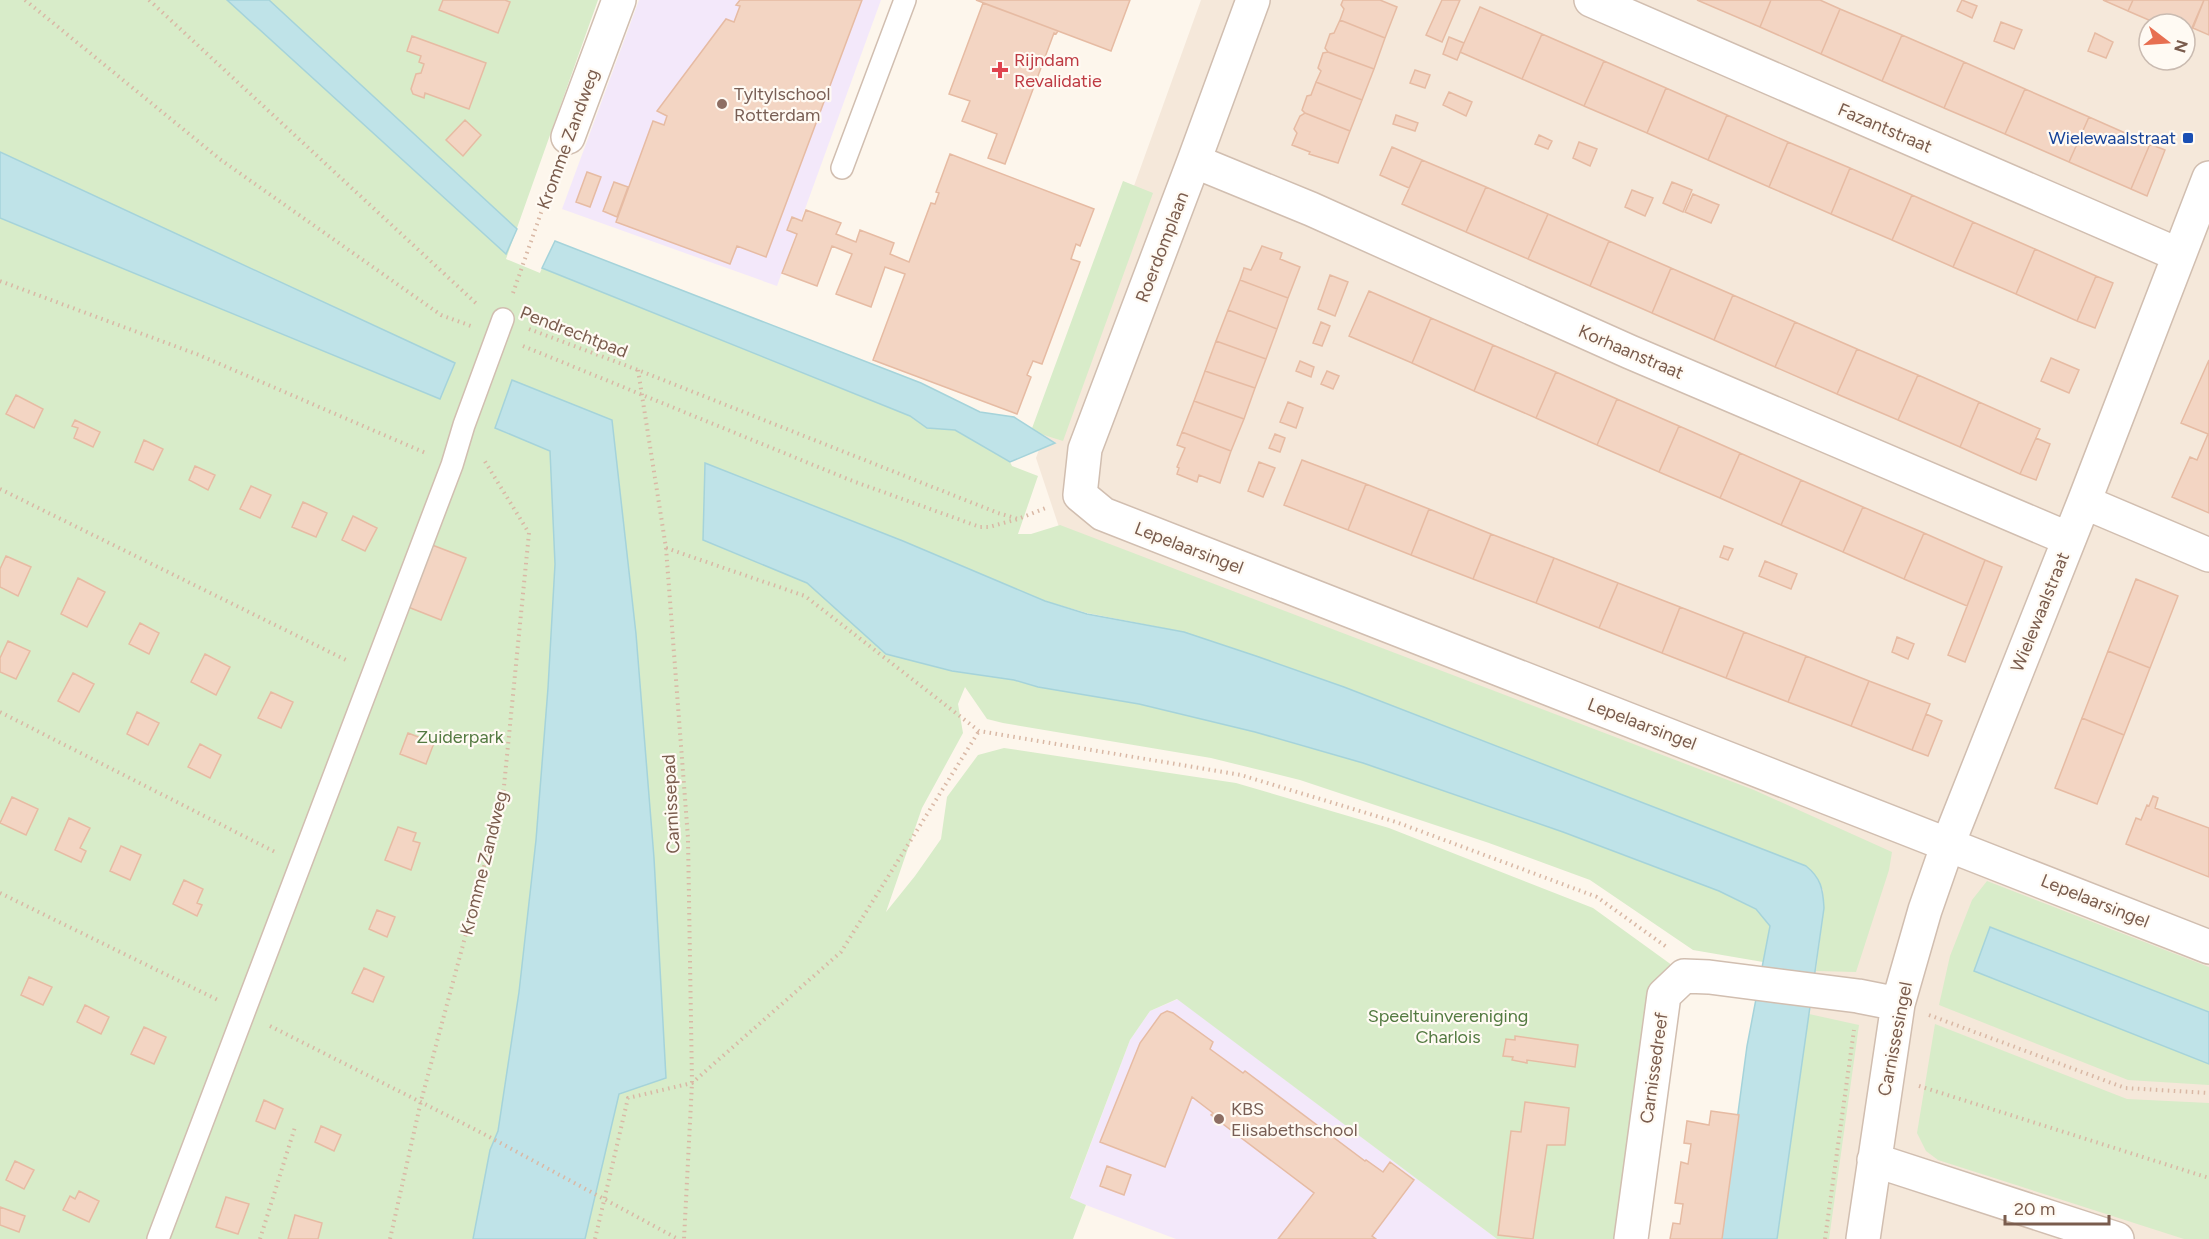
<svg xmlns="http://www.w3.org/2000/svg" width="2209" height="1239" viewBox="0 0 2209 1239" font-family="Figtree,sans-serif">
<style>
.residential{fill:#f5e8da;fill-rule:evenodd}
.education{fill:#f3e8fa}
.green{fill:#d8ecc9}
.water{fill:#bfe3e8;stroke:#a5d3da;stroke-width:1.5}
.building{fill:#f3d5c3;stroke:#e6bba3;stroke-width:1.5}
.lines{fill:none;stroke-linecap:round;stroke-linejoin:round}
.lane-casing{stroke:#d1beb0;stroke-width:24}
.street-casing{stroke:#d1beb0;stroke-width:36}
.path{stroke:#d9b8a5;stroke-width:4;stroke-dasharray:1.5 4.5;stroke-linecap:butt}
.lane{stroke:#fff;stroke-width:21}
.street{stroke:#fff;stroke-width:33}
.health-dot{fill:#e0444e;stroke:#fffaf3;stroke-width:2}
.education-dot{fill:#8d6e63;stroke:#fffaf3;stroke-width:2}
.transit-dot{fill:#1a4fb4;stroke:#fffaf3;stroke-width:2}
.labels{text-anchor:middle;stroke-width:4.5;stroke-linejoin:round;paint-order:stroke}
.health-label{font-size:18px;fill:#be3a42;stroke:#fffaf3;text-anchor:start}
.education-label{font-size:18px;fill:#785e54;stroke:#fffaf3;text-anchor:start}
.street-label{font-size:18px;fill:#7a5c4d;stroke:#fffaf3}
.transit-label{font-size:18px;fill:#164399;stroke:#fffaf3;text-anchor:end}
.park-label{font-size:18px;fill:#537a41;stroke:#fffaf3}
</style>
<rect width="100%" height="100%" fill="#fdf6ec"/>
<path class="residential" d="M1201,0H2209V1239H1754L1799,893L1068,554L1036,458ZM2149,24H2185V60H2149Z"/>
<path class="education" d="M639,0H881L777,286L562,209Z
M1178,999L1497,1239H1176L1070,1199L1130,1040L1150,1011Z"/>
<path class="green" d="M0,0H598L506,259L540,273L542,268L910,416L927,428L955,429L1010,462L1012,466L1038,476L1018,534H1031L1060,525L1754,790L1892,852L1889,870L1856,972L1816,971L1824,908L1823,889L1344,687L1184,632L1087,613L1045,601L1014,680L1038,687L1139,704L1255,732L1363,763L1563,832L1719,891L1756,909L1770,926L1763,962L1693,950L1590,880L1489,843L1300,780L1211,758L1003,723L987,719L965,687L958,704L963,733L922,808L886,912L915,876L941,839L947,797L978,755L1004,748L1236,783L1389,828L1593,908L1687,976L1649,1026L1616,1239H1497L1177,999L1150,1011L1130,1040L1070,1198L1086,1205L1073,1239H0Z
M1123,181L1153,193L1063,441L1031,431Z
M1987,881L2209,967V1012L1991,927L1974,970L2209,1064V1085L2128,1080L1939,1005L1950,956L1972,900Z
M1809,1014L1859,1025L1829,1239H1777Z
M1935,1024L2127,1099L2209,1103V1239H2184L1938,1160L1926,1151L1917,1133Z"/>
<path class="water" d="M227,0H269L517,229L506,254Z
M0,152L455,363L440,399L0,218Z
M555,241L921,383L980,412L1014,417L1055,443L1010,462L955,430L927,428L910,416L542,268Z
M512,380L612,420L636,634L654,858L666,1078L619,1094L585,1239H473L490,1150L498,1131L519,992L536,840L548,688L555,564L550,451L495,428Z
M705,463L903,541L1045,601L1087,614L1184,632L1256,656L1344,687L1806,866C1821,878 1823,889 1824,908L1777,1239H1721L1747,1046L1770,926L1756,909L1719,891L1563,832L1363,763L1255,732L1139,704L1038,687L1014,680L952,671L886,654L807,583L703,540Z
M1990,927L2209,1012V1064L1974,971Z"/>
<path class="building" d="M443,0H505L510,2L498,33L439,10Z
M740,0H862L766,257L737,246L730,264L616,222L653,121L664,125L667,116L657,111L726,19L734,22L740,6L736,5Z
M976,0H1130L1111,51Z
M1343,0H1380L1397,7L1385,38L1340,20L1344,9L1341,5Z
M1442,0H1460L1442,42L1426,35Z
M1697,0H1771L1760,27Z
M1771,0H1820L1840,9L1821,54L1760,27Z
M1962,0L1977,6L1972,18L1957,11Z
M2103,0H2133L2128,11Z
M2133,0H2204L2188,37L2185,36V24H2158L2128,11Z
M2204,0H2209V35L2193,28Z
M983,3L1058,31L1056,34L1054,33L1005,164L988,158L997,134L962,121L970,101L949,94Z
M1480,7L1542,34L1522,79L1460,52Z
M1840,9L1902,35L1882,81L1821,54Z
M1340,20L1385,38L1374,69L1328,52L1325,48L1330,34L1334,33Z
M2001,22L2022,30L2014,49L1994,41Z
M2095,33L2113,42L2106,58L2088,51Z
M1542,34L1604,61L1584,106L1522,79Z
M1902,35L1964,62L1944,108L1882,81Z
M412,36L486,63L469,109L425,93L424,98L413,94L411,89L416,74L421,73L424,64L419,62L421,56L407,51Z
M1449,37L1464,43L1457,60L1443,54Z
M1328,52L1374,69L1362,100L1316,82L1321,71L1318,68L1323,53Z
M1604,61L1666,88L1647,133L1584,106Z
M1964,62L2025,89L2005,134L1944,108Z
M1415,70L1430,75L1425,88L1410,83Z
M1316,82L1362,100L1350,131L1305,113L1302,110L1307,96L1311,95Z
M1666,88L1727,115L1708,160L1647,133Z
M2025,89L2089,117L2069,162L2005,134Z
M1449,92L1472,102L1466,116L1443,105Z
M1305,113L1350,131L1338,163L1309,154L1310,152L1292,145L1297,133L1294,129L1300,116Z
M1396,115L1418,123L1415,131L1393,124Z
M1727,115L1788,142L1769,187L1708,160Z
M2089,117L2150,144L2131,189L2069,162Z
M465,120L481,135L463,156L446,140Z
M1539,135L1552,141L1548,149L1535,144Z
M1579,142L1597,149L1590,166L1573,158Z
M1788,142L1850,168L1831,214L1769,187Z
M2150,144L2165,150L2147,196L2131,189Z
M1392,147L1422,160L1409,188L1380,175Z
M950,154L1094,209L1080,246L1076,244L1071,259L1080,262L1042,364L1033,361L1027,375L1031,377L1017,414L873,360L905,274L885,267L871,307L836,294L852,254L832,246L817,286L782,273L797,234L787,230L792,217L802,221L806,210L841,223L836,234L856,242L860,230L894,243L890,254L909,262L931,203L935,204L939,193L936,192Z
M1422,160L1486,187L1466,232L1402,204Z
M1850,168L1912,195L1892,240L1831,214Z
M587,172L601,177L590,207L576,202Z
M614,182L628,187L617,217L603,211Z
M1672,182L1692,190L1683,212L1663,203Z
M1486,187L1548,214L1528,259L1466,232Z
M1632,190L1653,198L1645,216L1625,207Z
M1693,194L1719,205L1711,223L1685,212Z
M1912,195L1973,222L1953,267L1892,240Z
M1548,214L1609,241L1590,286L1528,259Z
M1973,222L2035,249L2016,294L1953,267Z
M1609,241L1671,268L1652,313L1590,286Z
M1262,246L1282,253L1280,259L1300,267L1288,298L1240,280L1244,268L1251,270Z
M2035,249L2096,276L2077,321L2016,294Z
M1671,268L1733,295L1714,340L1652,313Z
M1330,275L1348,282L1335,316L1318,309Z
M2096,276L2113,283L2095,328L2077,321Z
M1240,280L1288,298L1277,329L1228,310Z
M1369,291L1431,318L1412,363L1349,336Z
M1733,295L1795,322L1775,367L1714,340Z
M1228,310L1277,329L1266,359L1216,341Z
M1431,318L1493,345L1474,391L1412,363Z
M1321,322L1330,326L1322,346L1313,343Z
M1795,322L1857,349L1837,394L1775,367Z
M1216,341L1266,359L1255,388L1205,371Z
M1493,345L1556,372L1536,418L1474,391Z
M1857,349L1918,375L1898,420L1837,394Z
M2051,358L2079,370L2069,393L2041,381Z
M2209,360V513L2172,497L2190,457L2197,460L2208,434L2181,423Z
M1300,361L1314,367L1311,377L1296,371Z
M1205,371L1255,388L1244,419L1194,401Z
M1327,371L1339,376L1333,389L1321,384Z
M1556,372L1617,399L1597,445L1536,418Z
M1918,375L1979,402L1960,447L1898,420Z
M16,395L43,409L34,428L6,414Z
M1617,399L1679,426L1659,472L1597,445Z
M1194,401L1244,419L1231,451L1182,432Z
M1288,402L1303,408L1296,428L1280,422Z
M1979,402L2040,429L2020,474L1960,447Z
M75,420L100,432L93,447L74,438L78,428L72,426Z
M1679,426L1740,453L1720,498L1659,472Z
M1182,432L1231,451L1220,483L1199,475L1197,482L1177,474L1179,468L1177,467L1185,448L1177,445Z
M1275,434L1285,438L1280,452L1269,448Z
M2036,438L2050,444L2036,480L2020,474Z
M144,440L163,449L153,470L135,462Z
M1740,453L1801,480L1781,525L1720,498Z
M1302,460L1366,484L1348,530L1284,505Z
M1259,462L1275,468L1263,497L1248,491Z
M195,466L215,475L208,490L189,480Z
M1801,480L1863,507L1843,552L1781,525Z
M1366,484L1429,509L1411,555L1348,530Z
M251,486L271,495L260,518L240,509Z
M303,502L327,513L316,537L292,527Z
M1863,507L1924,533L1904,579L1843,552Z
M1429,509L1491,534L1473,579L1411,555Z
M353,516L377,528L365,551L342,540Z
M1924,533L1985,560L1967,606L1904,579Z
M1491,534L1554,558L1536,603L1473,579Z
M427,543L466,558L441,620L403,605Z
M1724,546L1733,549L1728,560L1720,557Z
M6,556L31,567L18,596L0,587V569Z
M1554,558L1618,583L1599,628L1536,603Z
M1985,560L2002,567L1965,662L1948,655Z
M1765,561L1797,574L1791,589L1759,576Z
M78,578L105,592L87,627L61,614Z
M2136,579L2178,596L2150,668L2108,651Z
M1618,583L1680,607L1662,653L1599,628Z
M1680,607L1744,632L1726,678L1662,653Z
M140,623L159,633L149,654L129,644Z
M1744,632L1806,656L1788,702L1726,678Z
M1897,637L1914,644L1908,659L1892,652Z
M8,641L30,651L16,679L0,672V658Z
M2108,651L2150,668L2124,735L2082,718Z
M205,654L230,667L216,695L191,682Z
M1806,656L1869,681L1851,726L1788,702Z
M73,673L94,684L79,712L58,701Z
M1869,681L1930,704L1912,750L1851,726Z
M271,692L293,702L281,728L258,718Z
M137,712L159,723L148,745L127,734Z
M1926,714L1942,721L1928,756L1912,750Z
M2082,718L2124,735L2097,804L2055,788Z
M408,733L434,743L426,764L400,754Z
M200,744L221,755L210,778L188,767Z
M2153,796L2158,798L2155,808L2209,828V877L2126,844L2136,818L2141,820L2147,805L2149,806Z
M12,797L38,809L26,835L0,823Z
M69,818L90,828L80,848L86,851L81,862L55,850Z
M398,827L416,833L413,841L420,843L411,870L385,860Z
M121,846L141,855L130,880L110,871Z
M184,880L203,889L197,903L202,905L197,916L173,904Z
M377,910L395,917L387,937L369,929Z
M364,968L384,977L373,1002L352,993Z
M29,977L52,987L43,1005L21,995Z
M85,1005L109,1017L101,1034L77,1022Z
M1167,1011L1173,1013L1213,1042L1210,1049L1243,1073L1245,1071L1365,1161L1366,1160L1383,1172L1390,1162L1414,1180L1372,1236L1376,1239H1278L1314,1193L1211,1115L1213,1113L1192,1097L1165,1167L1100,1142L1140,1043L1161,1014Z
M144,1027L166,1037L154,1064L131,1054Z
M1515,1036L1578,1045L1575,1067L1527,1060V1063L1512,1060L1513,1057L1503,1056L1506,1039L1515,1040Z
M264,1100L283,1109L275,1129L256,1121Z
M1525,1102L1569,1108L1565,1145H1547L1533,1239L1498,1235L1511,1131L1521,1132Z
M1711,1111L1739,1115L1722,1239H1670L1673,1223L1680,1224L1683,1204L1675,1203L1681,1162L1688,1164L1691,1144L1684,1143L1687,1121L1709,1125Z
M321,1126L341,1135L334,1151L315,1142Z
M15,1161L34,1170L24,1189L6,1180Z
M1107,1166L1131,1175L1124,1195L1100,1186Z
M79,1191L99,1201L89,1222L63,1210L70,1196L75,1199Z
M226,1197L249,1204L238,1234L216,1227Z
M0,1207L25,1216L19,1232L0,1225Z
M295,1215L322,1223L318,1239H288Z"/>
<g class="lines">
<g class="lane-casing">
<path id="lane" d="M842,168L905,0
M158,1239L452,465L464,425L503,319"/>
</g>
<g class="street-casing">
<path id="street" d="M1253,0L1194,161L1085,449L1080,495L1103,514L2209,947
M1591,0L2179,255
M568,137L619,0
M1194,161L1311,209L1630,352L2069,539
M2084,502L2209,555
M1874,1160L2117,1239
M1631,1239L1664,995L1684,976L1709,977L1858,996L1898,1004
M1863,1239L1898,1004L1925,910L1948,844L2084,502L2209,178"/>
</g>
<path class="path" d="M25,0L221,160L441,315L471,326
M149,0L479,306
M0,281L199,355L428,454
M513,293L557,167
M529,329L638,370L998,513L1018,519L1048,507
M523,346L850,480L980,527H989L1018,519
M638,370L666,548L688,838L692,1083L684,1239
M0,489L348,661
M666,548L805,596L979,731L1241,775L1396,822L1597,897L1668,948
M0,712L275,852
M0,893L220,1001
M1929,1015L2125,1088L2209,1093
M270,1026L482,1133L678,1239
M1919,1086L2209,1178
M260,1239L295,1127
M390,1239L421,1101L503,796L529,533L484,460
M595,1239L628,1098L692,1083L841,952L979,731
M1825,1239L1854,1030"/>
<use href="#lane" class="lane"/>
<use href="#street" class="street"/>
</g>
<path class="health-dot" d="M997 61h6v6h6v6h-6v6h-6v-6h-6v-6h6z"/>
<g class="education-dot">
<circle cx="722" cy="104" r="6"/>
<circle cx="1219" cy="1119" r="6"/>
</g>
<rect class="transit-dot" x="2182" y="132" width="12" height="12" rx="3"/>
<g class="labels">
<g class="health-label">
<text x="1014" y="66">Rijndam<tspan x="1014" dy="21">Revalidatie</tspan></text>
</g>
<g class="education-label">
<text x="734" y="100">Tyltylschool<tspan x="734" dy="21">Rotterdam</tspan></text>
<text x="1231" y="1115">KBS<tspan x="1231" dy="21">Elisabethschool</tspan></text>
</g>
<g class="street-label">
<text transform="translate(1885 128) rotate(23)" y="6">Fazantstraat</text>
<text transform="translate(568 139) rotate(-70)" y="6">Kromme Zandweg</text>
<text transform="translate(1162 247) rotate(-69)" y="6">Roerdomplaan</text>
<text transform="translate(574 332) rotate(21)" y="6">Pendrechtpad</text>
<text transform="translate(1631 352) rotate(23)" y="6">Korhaanstraat</text>
<text transform="translate(1189 548) rotate(21)" y="6">Lepelaarsingel</text>
<text transform="translate(2040 612) rotate(-68)" y="6">Wielewaalstraat</text>
<text transform="translate(1642 724) rotate(21)" y="6">Lepelaarsingel</text>
<text transform="translate(671 804) rotate(-93)" y="6">Carnissepad</text>
<text transform="translate(484 863) rotate(-76)" y="6">Kromme Zandweg</text>
<text transform="translate(2095 901) rotate(22)" y="6">Lepelaarsingel</text>
<text transform="translate(1895 1039) rotate(-79)" y="6">Carnissesingel</text>
<text transform="translate(1654 1068) rotate(-82)" y="6">Carnissedreef</text>
</g>
<g class="transit-label">
<text x="2176" y="144">Wielewaalstraat</text>
</g>
<g class="park-label">
<text x="460" y="743">Zuiderpark</text>
<text x="1448" y="1022">Speeltuinvereniging<tspan x="1448" dy="21">Charlois</tspan></text>
</g>
</g>
<g transform="translate(2167 42) rotate(107)"><circle r="28" fill="#fffaf3" stroke="#cabbb1" stroke-width="1.5"/>
<path d="M0-4.5L10 22L0 15L-10 22Z" fill="#e76f51"/>
<text y="-9" font-size="16" font-weight="bold" text-anchor="middle" fill="#7a5c4d">N</text>
</g>
<path d="M2005 1215v9h104v-9" fill="none" stroke="#7a5c4d" stroke-width="3"/>
<text x="2014" y="1215" font-size="18" fill="#7a5c4d" stroke="#fffaf3" stroke-width="4.5" paint-order="stroke">20 m</text>
</svg>
